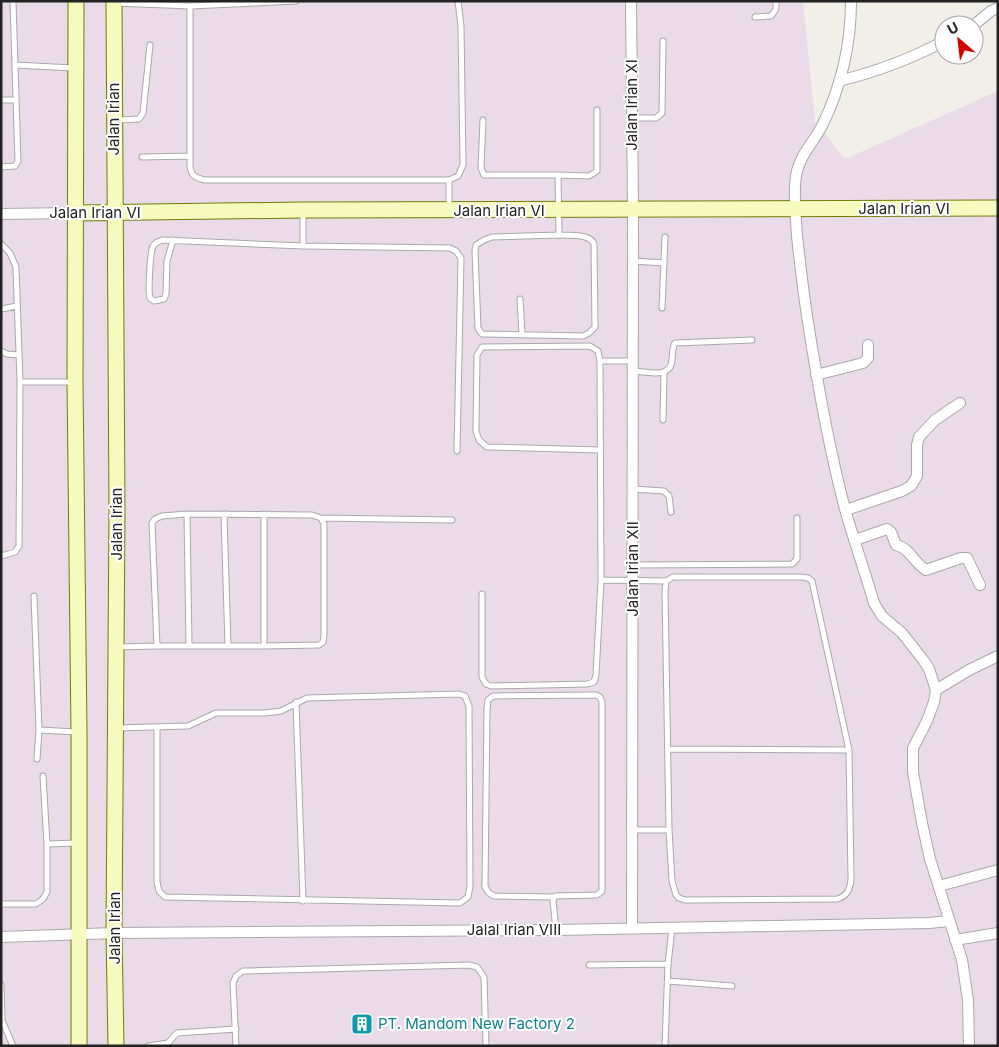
<svg xmlns="http://www.w3.org/2000/svg" width="999" height="1047" viewBox="0 0 999 1047" font-family="Inter,sans-serif">
<style>
.industrial{fill:#ebdbe8}
.lines{fill:none;stroke-linecap:round;stroke-linejoin:round}
.lane-casing{stroke:#a9a9a9;stroke-width:7}
.street-casing{stroke:#a9a9a9;stroke-width:12}
.secondary-casing{stroke:#707d05;stroke-width:17}
.lane{stroke:#fff;stroke-width:5}
.street{stroke:#fff;stroke-width:10}
.secondary{stroke:#f7fabf;stroke-width:15}
.labels{text-anchor:middle;stroke-width:4;stroke-linejoin:round;paint-order:stroke}
.street-label{font-size:15px;fill:#222;stroke:#fff}
.culture-label{font-size:15px;fill:#0d838f;stroke:#fff;text-anchor:start}
</style>
<rect width="100%" height="100%" fill="#f2efe9"/>
<path class="industrial" d="M1,1H803L815,122L845,159L998,91V1046H1Z"/>
<g class="lines">
<g class="lane-casing">
<path id="lane" d="M13,1L15,65L73,68
M115,3L190,6L296,1
M190,6V166C191,176 196,178 205,180H449L458,176L463,165L461,26L458,1
M755,17L771,16L776,9V1
M1,100H16
M632,118H656L662,113L663,41
M118,120L139,119L143,113L150,45
M483,120L481,168L484,175H558
M142,157L190,156
M1,167L15,166L18,161L15,65
M449,207V180
M303,212V246
M559,235L492,237L484,240L476,245L475,251L478,328L482,334L583,336L589,333L595,327L594,244C590,233 569,236 559,235L558,175L589,176L597,171V110
M173,240L167,261L166,294L164,299L154,301L150,298C148,292 150,253 153,246C155,243 159,241 163,240L303,246L450,248L456,251L461,258L457,451
M1,244L10,253L16,267L20,382H74
M633,261L664,263
M520,299L522,334
M662,308L665,237
M1,309L17,306
M1,351L7,354L19,355
M633,371C647,372 672,379 672,359C673,353 672,348 675,343L752,340
M663,420L664,372
M599,450L487,447L479,440L476,431L477,355L482,347L590,346L598,351L600,361
M633,489L664,491L669,496L671,512
M187,514L189,646
M224,514L228,646
M321,518L452,520
M1,556L15,552L19,546L20,382
M633,565L792,564L797,559V518
M673,577H802L808,578L812,581L849,750L851,879C850,890 847,896 837,899L685,900L679,898L676,895L672,881L669,830L665,591L666,581Z
M601,580L600,361H633
M482,594V677L486,684L491,686L587,684L594,682L596,675L601,580L666,581
M34,596L39,730L77,732
M264,646L319,645L323,642L324,635V524L321,518L312,515L187,514L162,516L155,519L152,523L157,646H264V514
M117,647L157,646
M296,702L303,901
M117,728L188,726L216,713H265L281,711L307,698L459,694L465,696L469,706L470,886L468,897L460,903L165,897L159,891L157,882V727
M668,749L849,750
M37,759L39,730
M43,776L47,844
M632,830H669
M553,897L494,896L489,893L485,887L487,709L488,700L493,696L596,695L600,697L602,702V891L597,895L555,896L553,900L556,930
M1,904H36L43,899L47,892V844L77,843
M589,965L668,964
M668,981L732,986
M1,985L2,1018
M1,1018L13,1046
M148,1046L168,1043L177,1033L236,1029
M236,1046L233,983L236,976L243,971L469,965L477,967L484,977L486,1046
M665,1046L668,964L672,928"/>
</g>
<g class="street-casing">
<path id="street" d="M631,1L633,209L632,928
M851,1C851,45 841,87 822,126C813,143 799,156 796,176C793,196 796,217 797,236C800,263 803,289 807,316C817,381 828,445 845,509C854,541 865,572 874,603L882,616L902,633L924,661L929,669L936,690L934,702L927,721L913,748V772L922,823L930,859L962,960L968,1000L969,1046
M974,25L991,11L998,8
M839,81C875,72 911,59 944,41
M1,214L75,213
M816,375L863,363L868,358V345
M846,510L902,491L911,486L917,476V445L919,437L935,420L960,403
M855,540L887,529L891,532L896,545C910,548 914,563 926,570L961,558H967L980,585
M936,690L969,670L998,656
M939,886L998,870
M1,937L114,933L556,930L929,923L949,921
M955,940L998,933"/>
</g>
<g class="secondary-casing">
<path id="secondary" d="M76,1L75,382L79,732V1046
M114,1L117,511L114,933L116,1046
M75,213L303,210L998,208"/>
</g>
<use href="#lane" class="lane"/>
<use href="#street" class="street"/>
<use href="#secondary" class="secondary"/>
</g>
<defs>
<g id="building-square" transform="scale(1.125)"><rect x="-9" y="-9" width="18" height="18" rx="4" fill="#0f9aa8" stroke="#fff"/><path d="M-4-6H4V6H1V3H-1V6H-4ZM-2.5-4.3h1.7v1.8h-1.7ZM.8-4.3h1.7v1.8H.8ZM-2.5-1h1.7V.8h-1.7ZM.8-1h1.7V.8H.8Z" fill="#fff"/></g>
</defs>
<g fill-rule="evenodd">
<use href="#building-square" x="362" y="1024"/>
</g>
<g class="labels">
<g class="street-label">
<text transform="translate(632 105) rotate(-90)" y="5">Jalan Irian XI</text>
<text transform="translate(114 119) rotate(-90)" y="5">Jalan Irian</text>
<text x="904" y="214">Jalan Irian VI</text>
<text x="499" y="216">Jalan Irian VI</text>
<text x="95" y="218">Jalan Irian VI</text>
<text transform="translate(117 524) rotate(-90)" y="5">Jalan Irian</text>
<text transform="translate(633 569) rotate(-90)" y="5">Jalan Irian XII</text>
<text transform="translate(115 928) rotate(-90)" y="5">Jalan Irian</text>
<text x="514" y="935">Jalal Irian VIII</text>
</g>
<g class="culture-label">
<text x="378" y="1029">PT. Mandom New Factory 2</text>
</g>
</g>
<rect width="999" height="1047" fill="none" stroke="#222222" stroke-width="5"/>
<g transform="translate(959 40) rotate(332)"><circle r="24" fill="#ffffff" stroke="#a7a7a7"/>
<path d="M0-4L9 19L0 12L-9 19Z" fill="#d40000"/>
<text y="-8" font-size="14" font-weight="bold" text-anchor="middle" fill="#222222">U</text>
</g>
</svg>
